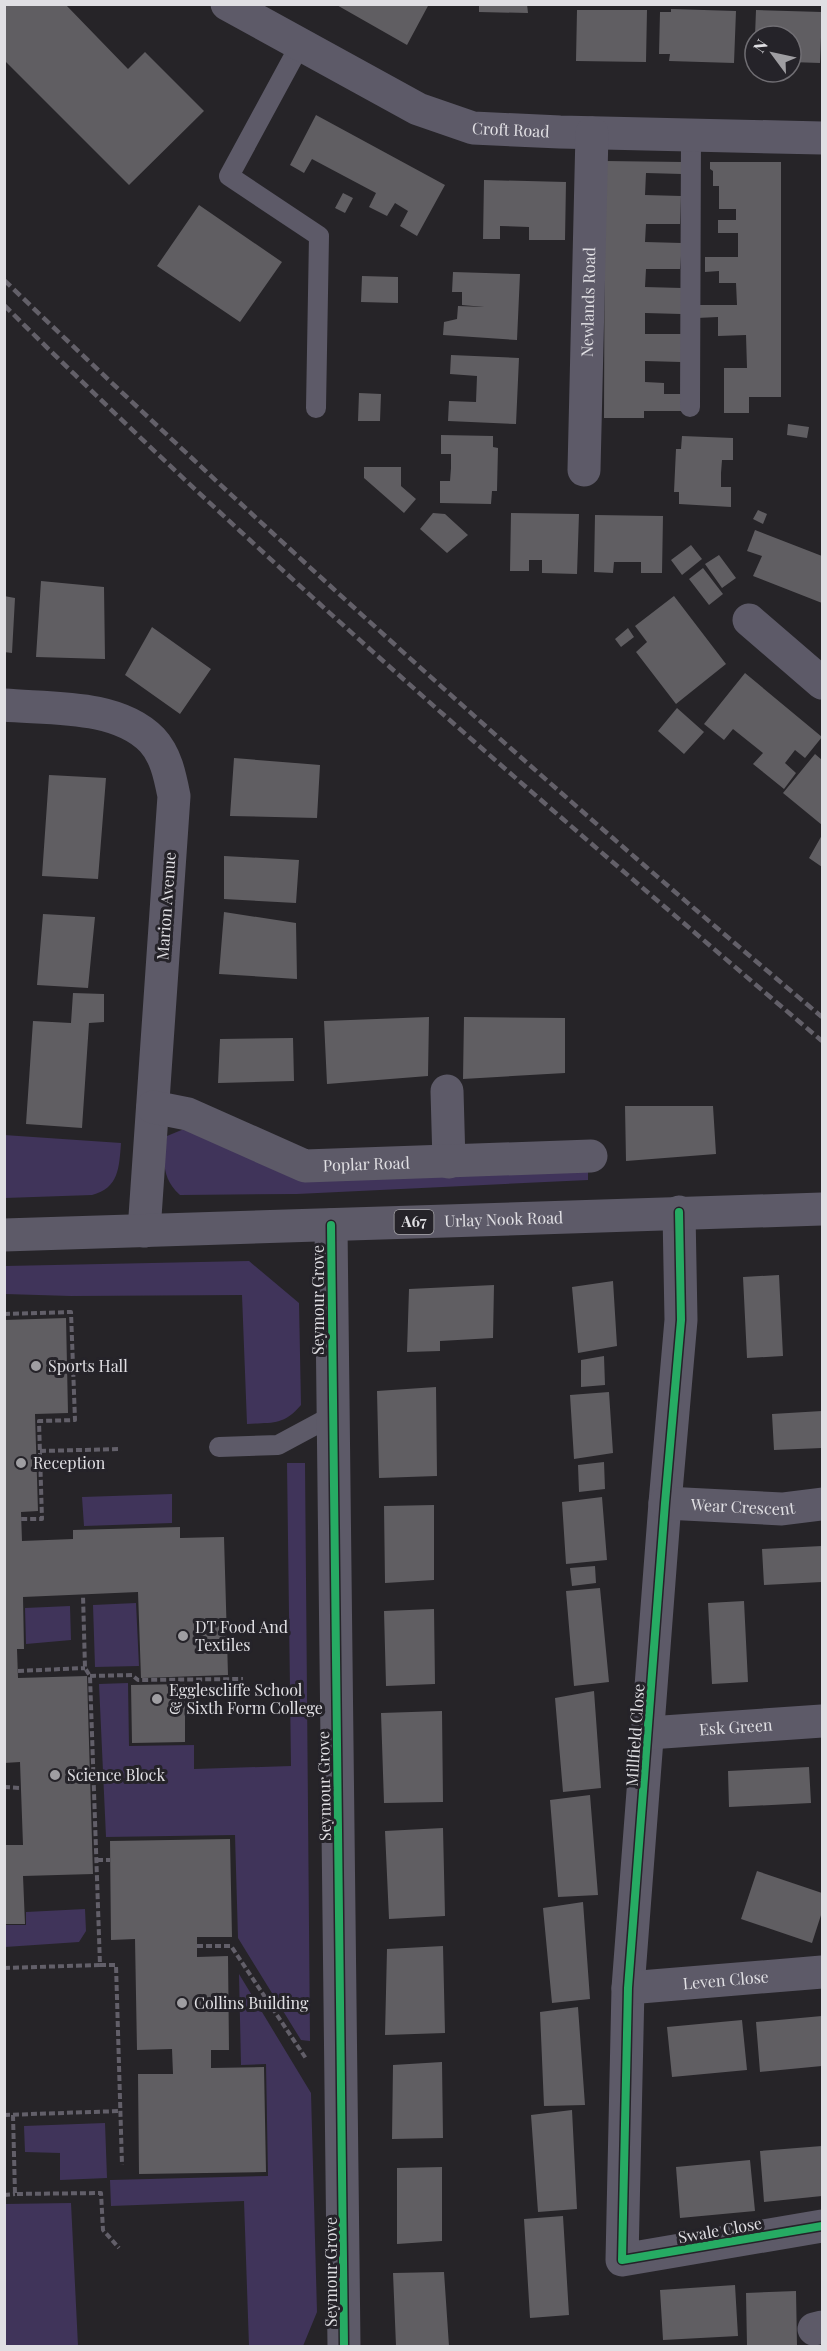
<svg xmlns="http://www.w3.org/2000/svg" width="827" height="2351" viewBox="0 0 827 2351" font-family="'Playfair Display',serif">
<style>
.green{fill:#40345a}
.building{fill:#605e62}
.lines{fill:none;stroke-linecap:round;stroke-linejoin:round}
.path{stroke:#625f69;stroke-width:4;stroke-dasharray:6 3;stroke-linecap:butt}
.service{stroke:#5d5a68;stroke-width:20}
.minor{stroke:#5d5a68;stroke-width:33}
.primary{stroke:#5d5a68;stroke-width:33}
.rail{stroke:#636069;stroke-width:4.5;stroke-dasharray:9 4.5;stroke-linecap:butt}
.cycleway-casing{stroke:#252329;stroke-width:11}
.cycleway{stroke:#26ab63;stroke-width:8}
.poi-dot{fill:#9f9ea2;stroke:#252329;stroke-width:2}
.labels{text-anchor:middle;stroke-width:6;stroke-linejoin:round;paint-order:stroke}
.shield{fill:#252329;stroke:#a8a7ab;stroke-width:1.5}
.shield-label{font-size:15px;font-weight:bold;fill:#e0dfe3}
.street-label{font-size:16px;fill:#e0dfe3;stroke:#252329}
.poi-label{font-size:16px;fill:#e0dfe3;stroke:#252329;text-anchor:start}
</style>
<rect width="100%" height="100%" fill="#262428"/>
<path class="green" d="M184,1129L289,1170L588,1167V1180L297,1194L180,1195C161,1178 163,1159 167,1136Z
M4,1135L121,1143C119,1168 119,1188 92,1195L5,1198Z
M249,1261L299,1303L301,1405C283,1426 273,1422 247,1424L242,1295L71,1296L5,1294V1266Z
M287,1463H305L310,2041L301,2040L238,1938L235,1835L106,1837L99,1684L128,1683L129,1746L194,1745V1769L291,1766Z
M172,1494V1523L84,1526L82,1497Z
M136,1603L139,1666L95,1667L93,1605Z
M70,1606L71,1640L26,1644L25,1608Z
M85,1909L86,1931L79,1942L5,1947V1925H26V1912Z
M239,1974L311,2093L317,2312L303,2346H249L244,2201L111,2206L110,2180L268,2176L266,2064L241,2065Z
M105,2123L107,2178L60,2180V2153L25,2152L24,2126Z
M71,2203L78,2346H5V2204Z"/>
<path class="building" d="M4,4H65L128,69L145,52L204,111L129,185L4,60Z
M335,4H429L407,45Z
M479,4H527L528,13L479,12Z
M671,9L736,11L734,63L669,61L670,54H659L660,12H671Z
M577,10H647L646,62L576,61Z
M756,10L822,12L820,63L791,62V36H755Z
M316,115L445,185L417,236L400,226L408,211L395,203L387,216L369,207L376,193L312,159L304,173L290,165Z
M605,161L683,162L682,174L646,173L645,195L681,196L680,224H646L645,242L682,243L680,269H646L645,287L682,288L681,314L645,313V334H682L681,362L645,361V382L664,383V394H681V411H644V418H604Z
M710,162H781V397H749V413H724V368H747L746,335L718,336V317L697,318V305H737L736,283H719V271L705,272V257H738V233H718V220H736V209H719V186H713V171L710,169Z
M484,180L566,182L565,240H529V227L500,226V239H483Z
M343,193L353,198L345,213L335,208Z
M199,205L282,262L240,322L157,266Z
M453,272L520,274L517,340L443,335L444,322L457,319L458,306L484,307L462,305V292H452Z
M362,276L398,277V303L361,302Z
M451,355L519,358L516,424L448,421L449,401L476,402L477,376L450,374Z
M359,393L381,394L380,421H358Z
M788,424L809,427L807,438L787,435Z
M441,435L493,436V447L498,448L497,491H492L491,504L440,503V481H450L451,468V454H441Z
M682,436L733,438V460H722L721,473V487H731V507L679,504V492H674L676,449H681Z
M364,467H401V486L416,499L404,513L364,478Z
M758,510L767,514L763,524L753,519Z
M433,513L445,514L468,535L447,553L420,529Z
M511,513L579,514L577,574L542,573V560H529V571H510Z
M595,515L663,516L662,573H641V562H614L613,573L594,572Z
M755,530L822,556V603L753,576L762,556L747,551Z
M691,545L702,559L682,575L671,560Z
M719,555L736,578L722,588L705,564Z
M703,568L723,594L709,605L689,579Z
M41,581L104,587L105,659L36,657Z
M4,596L15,598L12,653L4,652Z
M674,596L726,664L676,704L636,652L647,642L635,626Z
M152,627L211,669L180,714L125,675Z
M628,628L634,637L621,647L615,639Z
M745,673L822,737L805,758L795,750L785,763L796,773L784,789L753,764L763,753L733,729L724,740L704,724Z
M677,708L704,732L684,754L658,731Z
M815,754L822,760V825L783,793Z
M234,758L320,765L317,818L230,816Z
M49,775L106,778L98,879L42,876Z
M822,835V867L809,858Z
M224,856L299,860L296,903L224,899Z
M224,912L296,923L297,979L219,974Z
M43,914L95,917L88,988L37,985Z
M73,993L104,994V1022L89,1023L82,1128L26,1124L33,1021L71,1023Z
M429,1017L428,1076L327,1084L324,1021Z
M464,1017L565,1018V1073L463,1079Z
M293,1038L294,1081L218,1083L220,1039Z
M625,1106H713L716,1154L626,1161Z
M779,1275L783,1356L747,1358L743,1277Z
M613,1281L617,1346L578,1353L572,1287Z
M494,1285L493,1338L440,1341V1351L407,1352L409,1289Z
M66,1318L68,1413L35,1414L38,1511L21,1512L22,1541L73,1539V1530L180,1527V1538L224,1537L228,1675L141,1678L138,1592L23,1597L24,1649H17L18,1678L87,1676L93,1874L23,1876L25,1924H5V1845H23L20,1762L4,1763V1320Z
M604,1356L605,1385L581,1387V1360Z
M436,1387L437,1476L379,1478L377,1391Z
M609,1392L613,1453L574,1459L570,1395Z
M822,1411V1448L774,1450L772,1414Z
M604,1462L605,1489L579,1492L578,1465Z
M602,1497L607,1560L566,1564L562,1502Z
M434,1505V1580L385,1583L384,1506Z
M822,1546V1582L764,1585L762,1549Z
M595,1566L596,1583L572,1586L570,1568Z
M600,1588L609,1682L574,1686L566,1591Z
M744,1601L748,1682L712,1684L708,1603Z
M434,1609L435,1684L386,1686L384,1611Z
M185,1684V1742L132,1743L131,1685Z
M594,1691L601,1788L563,1792L555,1698Z
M442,1711L443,1802L384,1803L381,1713Z
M809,1767L811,1803L729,1807L728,1771Z
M590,1795L598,1895L558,1897L550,1800Z
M443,1828L445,1916L389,1919L385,1831Z
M230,1839L232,1937H197V1957L228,1956L229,2050H211V2068L264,2067L266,2172L139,2174L138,2074H173L172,2049L137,2050L135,1939L111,1940L110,1841Z
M757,1871L822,1893V1912L812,1943L741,1919Z
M583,1902L590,1999L552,2003L543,1908Z
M443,1946L445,2033L385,2035L387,1949Z
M578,2007L585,2105L544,2106L540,2012Z
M822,2016V2066L760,2072L756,2022Z
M742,2020L747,2070L672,2077L667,2027Z
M442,2062L443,2138L392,2139L393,2065Z
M572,2110L577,2209L538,2212L531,2115Z
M822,2146V2196L764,2202L760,2151Z
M750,2160L755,2211L680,2218L676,2167Z
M442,2167V2241L397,2244V2168Z
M563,2216L569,2315L530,2318L524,2219Z
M444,2272L449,2346H396L393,2273Z
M735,2285L738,2336L663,2340L660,2290Z
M796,2291L797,2346H747L746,2293Z"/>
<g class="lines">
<path class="path" d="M4,1314L71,1312L75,1420L39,1421L42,1519H21
M40,1451L121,1449
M18,1671L85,1668
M90,1676L132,1675L138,1680L243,1679
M4,1787L21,1788
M97,1860H110
M197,1946H231L307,2060
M100,1965H116L122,2165
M4,1968L100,1965L90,1676L85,1668L83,1595
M4,2115L120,2111
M13,2115L15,2194L101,2193L103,2230L119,2248
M4,2195L15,2194"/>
<path class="service" d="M300,45L229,176L319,236L316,408
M690,407L691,135
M219,1447L278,1445L332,1416"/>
<g class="minor">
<path id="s1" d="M227,4L418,109L473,128L560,132L822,138"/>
<path id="s2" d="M584,470L592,133"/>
<path d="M749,620L822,683"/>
<path d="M4,705C50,709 117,704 152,740C166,755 170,776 174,796L144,1231"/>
<path d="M447,1091L449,1162"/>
<path id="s3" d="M153,1107L188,1114L305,1166L591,1156"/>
<path d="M679,1212L681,1320L665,1503L628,1988L622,2260L822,2226"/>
<path d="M331,1225C335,1599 343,1973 344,2346"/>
<path id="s4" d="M665,1503L782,1509L822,1504"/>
<path id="s5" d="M649,1733L822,1721"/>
<path id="s6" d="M628,1988L822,1972"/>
<path d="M814,2329L822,2327"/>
</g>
<path class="primary" id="s7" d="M4,1235L822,1209"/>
<path class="rail" d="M4,280C269,535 541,781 822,1017
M4,305C264,564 543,804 822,1041"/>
<g class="cycleway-casing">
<path id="cycleway" d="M679,1212L681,1320L665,1503L628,1988L622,2260L822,2226
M331,1225C335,1599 343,1973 344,2346"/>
</g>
<use href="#cycleway" class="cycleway"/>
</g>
<g class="poi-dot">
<circle cx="36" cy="1366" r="6"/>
<circle cx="21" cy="1463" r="6"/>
<circle cx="183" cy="1636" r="6"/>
<circle cx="157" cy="1699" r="6"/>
<circle cx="55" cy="1775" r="6"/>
<circle cx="182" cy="2003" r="6"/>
</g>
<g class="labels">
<rect class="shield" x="394.5" y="1210" width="39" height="24" rx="4.5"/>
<g class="shield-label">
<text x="414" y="1227">A67</text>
</g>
<g class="street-label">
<text dy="6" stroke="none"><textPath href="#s1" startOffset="314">Croft Road</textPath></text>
<text dy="6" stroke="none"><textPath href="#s2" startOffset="168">Newlands Road</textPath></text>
<text transform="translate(166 906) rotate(-86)" y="6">Marion Avenue</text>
<text dy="6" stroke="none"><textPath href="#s3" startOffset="225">Poplar Road</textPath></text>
<text dy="6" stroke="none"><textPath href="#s7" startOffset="500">Urlay Nook Road</textPath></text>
<text transform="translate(318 1300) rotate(-90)" y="6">Seymour Grove</text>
<text dy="6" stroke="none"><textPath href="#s4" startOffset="78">Wear Crescent</textPath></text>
<text dy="6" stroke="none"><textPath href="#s5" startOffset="87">Esk Green</textPath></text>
<text transform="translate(635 1735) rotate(-86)" y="6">Millfield Close</text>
<text transform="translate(324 1786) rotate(-91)" y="6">Seymour Grove</text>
<text dy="6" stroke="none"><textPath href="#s6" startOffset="98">Leven Close</textPath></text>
<text transform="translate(720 2230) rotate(-10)" y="6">Swale Close</text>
<text transform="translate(331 2272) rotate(-90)" y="6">Seymour Grove</text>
</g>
<g class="poi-label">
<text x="48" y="1372">Sports Hall</text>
<text x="33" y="1469">Reception</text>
<text x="195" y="1633">DT Food And<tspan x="195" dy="18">Textiles</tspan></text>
<text x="169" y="1696">Egglescliffe School<tspan x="169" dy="18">&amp; Sixth Form College</tspan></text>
<text x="67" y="1781">Science Block</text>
<text x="194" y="2009">Collins Building</text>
</g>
</g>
<rect width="827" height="2351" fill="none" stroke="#e0dfe3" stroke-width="12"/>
<g transform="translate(773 54) rotate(303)"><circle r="28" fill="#252329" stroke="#706e73" stroke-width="1.5"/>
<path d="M0-4.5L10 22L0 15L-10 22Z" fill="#9f9ea2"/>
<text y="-9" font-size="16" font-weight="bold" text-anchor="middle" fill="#e0dfe3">N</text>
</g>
</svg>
